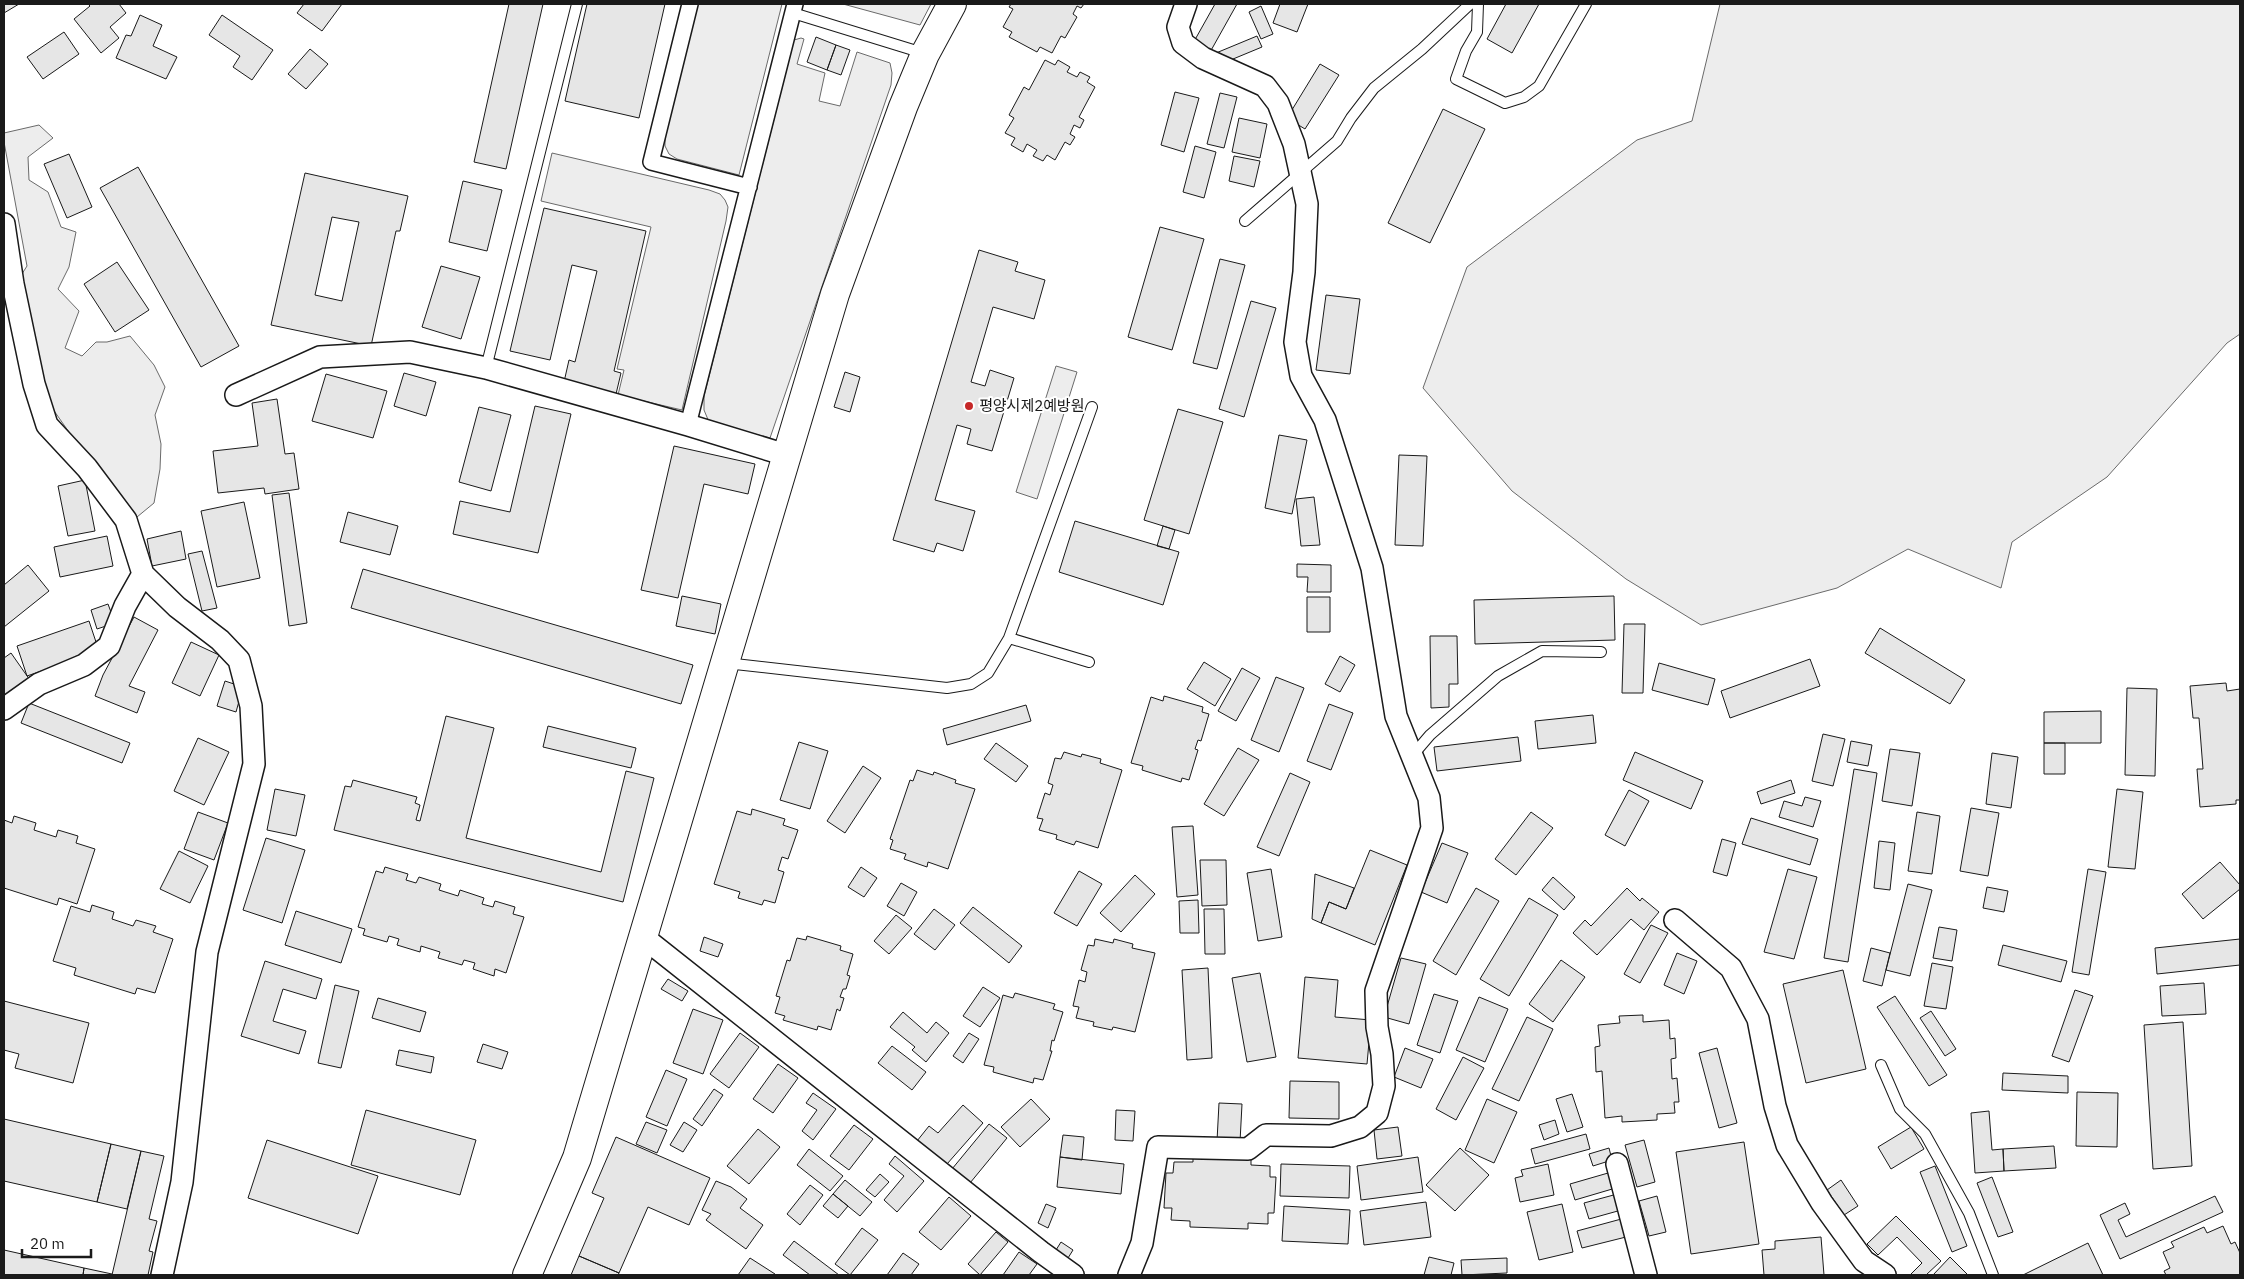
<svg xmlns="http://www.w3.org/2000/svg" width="2244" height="1279" viewBox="0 0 2244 1279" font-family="'IBM Plex Sans','Noto Sans KR',sans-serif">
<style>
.built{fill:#ededed;stroke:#6a6a6a}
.building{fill:#e6e6e6;stroke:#1a1a1a;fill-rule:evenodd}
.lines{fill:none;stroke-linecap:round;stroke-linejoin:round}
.service-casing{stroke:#1a1a1a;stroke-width:12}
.pedestrian-casing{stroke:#1a1a1a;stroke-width:18}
.minor-casing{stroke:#1a1a1a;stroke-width:24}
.secondary-casing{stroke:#1a1a1a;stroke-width:30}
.service{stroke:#fff;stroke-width:10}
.pedestrian{stroke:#fff;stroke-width:15}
.minor{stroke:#fff;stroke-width:21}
.secondary{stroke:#fff;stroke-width:28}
.poi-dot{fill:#c62828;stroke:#fff;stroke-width:2}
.labels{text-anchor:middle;stroke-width:4;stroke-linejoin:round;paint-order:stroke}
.poi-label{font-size:15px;fill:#1a1a1a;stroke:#fff;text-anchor:start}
</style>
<rect width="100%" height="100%" fill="#fff"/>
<path class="built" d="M698,4H782L739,175L677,159L669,154L665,146V136Z
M843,4H931L920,25Z
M1720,4H2240V334L2227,343L2107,477L2012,542L2001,588L1908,549L1837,588L1701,625L1626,579L1512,491L1423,388L1467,267L1637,140L1692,121Z
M801,38L804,39L797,64L825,73L819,101L840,106L857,52L890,63L892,73L891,85L770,438L709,422L704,410V396L794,40Z
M39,125L53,138L28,157L29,180L48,192L61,227L76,232L69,267L58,289L79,311L65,348L82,356L96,342H107L130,336L154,365L165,387L155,415L161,444L160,469L154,503L137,517L93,459L78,445L50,405L20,277L27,266L4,142V133Z
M552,153L709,190L720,194L725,200L728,207L726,221L682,410L618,395L624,370L617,369L651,227L541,201Z
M1056,366L1077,372L1037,499L1016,492Z"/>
<path class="building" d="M4,4H19L4,13Z
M88,4H119L126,13L110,27L119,38L101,53L74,19L90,6Z
M304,4H342L322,31L297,13Z
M509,4H543L506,169L474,162Z
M587,4H665L639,118L565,101Z
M1011,4H1084L1081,8L1077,6L1073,14L1077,17L1065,38L1061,36L1052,53L1040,47L1037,52L1009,37L1012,32L1003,27L1013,9L1009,7Z
M1215,4H1237L1209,54L1192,45Z
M1280,4H1308L1297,32L1273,23Z
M1506,4H1539L1512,53L1487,39Z
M1261,6L1273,34L1261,39L1249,12Z
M140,15L162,25L153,46L177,57L166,79L116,58L126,35L131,36Z
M222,15L273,50L252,80L233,67L240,56L209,35Z
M64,32L79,54L43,79L27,57Z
M1257,36L1262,47L1221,64L1216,53Z
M816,37L836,45L827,70L807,62Z
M836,45L850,50L841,75L827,70Z
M310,49L328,64L306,89L288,74Z
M1045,60L1055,65L1058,60L1070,67L1067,72L1077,77L1080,72L1090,77L1087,82L1095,87L1079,117L1084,120L1080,128L1074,125L1070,134L1075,137L1070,145L1065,142L1055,160L1047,155L1043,161L1033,156L1037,150L1027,144L1023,152L1011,145L1015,138L1005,133L1014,118L1009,115L1024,87L1029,90Z
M1320,64L1339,75L1305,129L1287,118Z
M1175,92L1199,98L1184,152L1161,145Z
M1220,93L1237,97L1224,148L1207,144Z
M1443,109L1485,129L1430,243L1388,223Z
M1239,118L1267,124L1260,158L1232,152Z
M1195,146L1216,152L1204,198L1183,192Z
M69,154L92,207L67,218L44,164Z
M1234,156L1260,161L1254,187L1229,181Z
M138,167L239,346L201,367L100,188Z
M305,173L408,196L400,231H396L371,346L271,325ZM332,217L359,222L342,301L315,295Z
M463,181L502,190L487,251L449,242Z
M544,208L646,231L614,371L621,373L616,394L564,382L569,360L575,362L597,271L572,265L550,360L510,351Z
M1160,227L1204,239L1172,350L1128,337Z
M979,250L1018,262L1015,271L1045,280L1034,319L993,307L971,382L985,386L990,370L1014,378L992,451L967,444L971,429L957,425L935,500L975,511L963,551L937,543L934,552L893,540Z
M1220,259L1245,265L1217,369L1193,363Z
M117,262L149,310L115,332L84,284Z
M441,266L480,277L461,339L422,327Z
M1326,295L1360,299L1350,374L1316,370Z
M1251,301L1276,308L1244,417L1219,409Z
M845,372L860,377L850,412L834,407Z
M404,373L436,382L426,416L394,406Z
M326,374L387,391L373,438L312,421Z
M277,399L285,454L294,453L299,489L265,494L264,488L218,493L213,451L258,446L252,403Z
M535,406L571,414L538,553L453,534L460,501L510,512Z
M479,407L511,415L491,491L459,482Z
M1178,409L1223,422L1189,534L1144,520Z
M1279,435L1307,440L1292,514L1265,508Z
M674,446L755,464L748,494L704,484L678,598L641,590Z
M1399,455L1427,456L1423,546L1395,545Z
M85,480L95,531L68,536L58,486Z
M289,493L307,623L289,626L272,495Z
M1314,497L1320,545L1301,546L1296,499Z
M244,502L260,578L217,587L201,511Z
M348,512L398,526L390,555L340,542Z
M1075,521L1179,552L1163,605L1059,572Z
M1163,526L1175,530L1169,549L1157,546Z
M181,531L186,559L152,566L147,539Z
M107,536L113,566L60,577L54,547Z
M202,551L217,608L202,611L188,554Z
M1297,564L1331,565V592H1307L1308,577H1297Z
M28,565L49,591L4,627V585Z
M363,569L693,665L681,704L351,608Z
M682,596L721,604L715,634L676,626Z
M1614,596L1615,640L1475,644L1474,600Z
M1307,597H1330V632H1307Z
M108,604L115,623L97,629L91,610Z
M134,617L158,630L129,686L145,692L137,713L95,696L103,675Z
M89,621L99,651L27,676L17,646Z
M1624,624H1645L1643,693H1622Z
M1880,628L1965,680L1950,704L1865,653Z
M1430,636H1457L1458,684H1449V707L1431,708Z
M191,642L219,655L200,696L172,683Z
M11,653L32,683L4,703V658Z
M1340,656L1355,665L1340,692L1325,684Z
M1810,659L1820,686L1730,718L1721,691Z
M1204,662L1231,679L1215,706L1187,689Z
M1659,663L1715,679L1708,705L1652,690Z
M1242,668L1260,678L1236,721L1218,711Z
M1276,677L1304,688L1279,752L1251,740Z
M225,681L243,687L236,712L217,706Z
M2226,683L2227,691L2240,689V800H2236V804L2200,807L2197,769H2203L2199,718H2193L2190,686Z
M2127,688L2157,689L2155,776L2125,775Z
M1164,696L1203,707L1202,712L1209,714L1201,741L1198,740L1195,749L1198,750L1189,780L1182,778L1181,782L1142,770L1143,766L1131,763L1151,697L1163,701Z
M29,703L130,743L122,763L21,723Z
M1329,704L1353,713L1331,770L1307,761Z
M1026,705L1031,721L947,745L943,729Z
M2101,711V743H2044V712Z
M1593,715L1596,743L1538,749L1535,721Z
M446,716L494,728L466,838L601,872L626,771L654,778L623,902L334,830L345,786L351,787L353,780L417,797L415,803L420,805L416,820L420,821Z
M548,726L636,748L631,768L543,747Z
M1823,734L1845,739L1833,786L1812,781Z
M1518,737L1521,761L1437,771L1434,747Z
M198,738L229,752L204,805L174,791Z
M1851,741L1872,745L1868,766L1847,762Z
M799,742L828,751L810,809L780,800Z
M996,743L1028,766L1016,782L984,759Z
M2044,743H2065V774H2044Z
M1238,748L1259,760L1224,816L1204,804Z
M1890,749L1920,753L1912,806L1882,801Z
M1064,752L1081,757L1082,754L1101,759L1100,763L1122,770L1098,848L1076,841L1074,845L1056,839L1057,835L1039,830L1043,819L1037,818L1045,793L1050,795L1053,785L1048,783L1055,758L1061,759Z
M1635,752L1703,781L1691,809L1623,780Z
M1992,753L2018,757L2011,808L1986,804Z
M863,766L881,778L845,833L827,821Z
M1854,769L1877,773L1848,962L1824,958Z
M917,770L933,775L934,772L956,780L955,783L975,789L948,869L928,862L927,867L904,859L906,854L890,849L893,840L890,839L910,780L913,781Z
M1290,773L1310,782L1279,856L1257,847Z
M1791,780L1795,793L1761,804L1757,792Z
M275,789L305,795L296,836L267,830Z
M2117,789L2143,792L2135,869L2108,867Z
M1629,790L1649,801L1625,846L1605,835Z
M1805,797L1821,801L1813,827L1779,817L1784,801L1802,806Z
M1971,808L1999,813L1988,876L1960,871Z
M752,809L785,819L783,825L798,830L788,859L782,857L778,870L784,872L775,903L764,900L762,905L738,898L740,892L714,884L737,811L751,815Z
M198,812L228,823L214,860L184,849Z
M1531,812L1553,828L1516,875L1495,859Z
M1917,812L1940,816L1932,874L1908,871Z
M14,816L36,823L34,830L56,837L58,830L78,836L76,843L95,849L77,904L59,898L57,905L4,888V820L12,823Z
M1751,818L1818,839L1810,865L1742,844Z
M1193,826L1198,895L1177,897L1172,827Z
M266,838L305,850L282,923L243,910Z
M1722,839L1736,843L1727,876L1713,872Z
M1879,841L1895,843L1890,890L1874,888Z
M1442,843L1468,853L1447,903L1421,892Z
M1370,850L1407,865L1375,945L1321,923L1329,902L1346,909Z
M179,851L208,866L190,903L160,889Z
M1200,860H1226L1227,905L1202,906Z
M2220,862L2240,885V889L2203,919L2182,894Z
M385,867L408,874L406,880L416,883L419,877L441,884L439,890L458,896L460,890L484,898L482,904L493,907L495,901L515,907L513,914L524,917L506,973L495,969L494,976L473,969L475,963L464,960L462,965L438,958L440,952L421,946L420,952L397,945L399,939L389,936L387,942L363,935L365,929L358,927L376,871L383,873Z
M861,867L877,878L864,897L848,887Z
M1271,869L1282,937L1258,941L1247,873Z
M1788,869L1817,877L1794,959L1764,952Z
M2088,869L2106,872L2089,975L2072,972Z
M1079,871L1102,884L1077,926L1054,913Z
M1315,874L1354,888L1346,909L1329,902L1321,923L1312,919Z
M1135,875L1155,894L1121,932L1100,913Z
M1553,877L1575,897L1564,910L1542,890Z
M901,883L917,892L904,916L887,906Z
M1908,884L1932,890L1910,976L1886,970Z
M1987,887L2008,891L2004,912L1983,908Z
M1476,888L1499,901L1456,975L1433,961Z
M1627,888L1640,901L1642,898L1659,912L1644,930L1631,919L1597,955L1573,933L1585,920L1591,926Z
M1529,898L1558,915L1509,996L1480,979Z
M1198,900L1199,933H1180L1179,901Z
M92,905L114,912L112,919L133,926L136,920L156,926L153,932L173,939L155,993L137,988L135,994L74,975L76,968L53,961L71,906L90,912Z
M973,907L1022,946L1009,963L960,923Z
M934,909L955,925L935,950L914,934Z
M1204,909H1224L1225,954H1205Z
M296,911L352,929L341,963L285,945Z
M896,915L912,928L889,954L874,941Z
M1651,925L1668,933L1640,983L1624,974Z
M1939,927L1957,930L1952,961L1933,958Z
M807,936L841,946L840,950L853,954L847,975L850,976L846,989H843L840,997L844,998L840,1011L837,1009L831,1030L818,1026L817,1030L783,1020L785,1016L775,1013L780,997L776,996L787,960L790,961L797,938L806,940Z
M704,937L723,944L718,957L700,951Z
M1095,939L1113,943L1114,939L1133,944L1132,948L1155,953L1135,1032L1113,1027L1112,1030L1093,1026L1094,1022L1076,1018L1079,1007L1073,1006L1079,980L1085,982L1087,972L1081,970L1088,945L1094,946Z
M2240,939V965L2157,974L2155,948Z
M2003,945L2067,961L2061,982L1998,965Z
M1871,948L1890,953L1882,986L1863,981Z
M1677,953L1697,961L1684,994L1664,985Z
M1401,958L1426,964L1409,1024L1384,1017Z
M1561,960L1585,977L1553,1022L1529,1004Z
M265,961L322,979L316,999L283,989L273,1021L306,1031L299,1054L241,1036Z
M1932,963L1953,967L1946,1009L1924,1006Z
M1208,968L1212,1058L1187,1060L1182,970Z
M1843,970L1866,1069L1806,1083L1783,984Z
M1260,973L1276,1057L1247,1062L1232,978Z
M1305,977L1338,980L1335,1017L1371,1020L1367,1064L1298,1058Z
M668,979L688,991L682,1001L661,989Z
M2204,983L2206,1014L2162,1016L2160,986Z
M335,985L359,991L341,1068L318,1063Z
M983,987L1000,998L980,1027L963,1016Z
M2075,990L2093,996L2069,1062L2052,1056Z
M1015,993L1055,1004L1053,1009L1063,1012L1054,1041L1052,1040L1050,1051H1052L1043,1080L1034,1078L1033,1083L993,1072L994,1067L984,1065L1003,995L1013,998Z
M1434,994L1458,1001L1440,1053L1417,1045Z
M1895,996L1947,1075L1929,1086L1877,1007Z
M1479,997L1508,1009L1485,1062L1456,1050Z
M378,998L426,1012L420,1032L372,1018Z
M4,1001L89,1023L73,1083L15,1068L19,1054L4,1050Z
M693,1009L723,1020L703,1074L673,1063Z
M1931,1011L1956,1049L1945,1056L1920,1018Z
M903,1012L927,1033L936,1022L949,1033L926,1062L912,1050L915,1047L890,1027Z
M1643,1015V1022L1669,1020L1670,1039L1675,1038L1676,1058L1671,1059L1672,1079L1677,1078L1679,1102H1674L1675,1113L1657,1114V1120L1622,1122V1116L1605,1118L1602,1071L1596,1072L1595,1047L1600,1046L1598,1025L1620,1023L1619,1016Z
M1527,1017L1553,1029L1519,1101L1492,1089Z
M2183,1022L2192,1166L2153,1169L2144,1025Z
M740,1033L759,1047L729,1088L710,1074Z
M969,1033L979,1039L963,1063L953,1056Z
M483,1044L508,1052L502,1069L477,1062Z
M892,1046L926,1072L912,1090L878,1063Z
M1405,1048L1433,1059L1421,1088L1394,1077Z
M1717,1048L1737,1123L1719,1128L1699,1053Z
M399,1050L434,1057L431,1073L396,1065Z
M1463,1057L1484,1068L1456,1120L1436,1109Z
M778,1064L798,1078L773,1113L753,1099Z
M666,1070L687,1079L667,1126L646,1117Z
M2003,1073L2068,1076V1093L2002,1090Z
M1290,1081L1339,1082V1119L1289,1118Z
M714,1089L723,1095L702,1126L693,1119Z
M2077,1092L2118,1093L2117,1147L2076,1146Z
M813,1093L836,1109L813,1140L802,1131L817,1110L806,1103Z
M1572,1094L1583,1127L1567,1132L1556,1099Z
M1031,1099L1050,1119L1020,1147L1001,1127Z
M1487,1099L1517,1112L1494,1163L1465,1150Z
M1219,1103L1242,1104L1240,1142L1217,1141Z
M963,1105L983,1123L947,1164L917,1141L929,1126L938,1133Z
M366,1110L476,1140L460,1195L351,1165Z
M1116,1110L1135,1111L1133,1141L1115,1140Z
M1989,1111L1992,1150L2003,1149L2004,1171L1975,1173L1971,1113Z
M4,1119L111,1144L97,1202L4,1181Z
M1555,1120L1559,1134L1544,1140L1539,1125Z
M646,1122L667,1130L657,1153L636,1144Z
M684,1122L697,1130L683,1152L670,1145Z
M989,1124L1007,1138L970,1183L952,1169Z
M854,1125L873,1139L849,1170L830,1156Z
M1398,1127L1402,1156L1377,1159L1374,1130Z
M1911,1127L1924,1149L1891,1169L1878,1147Z
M758,1129L780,1147L749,1184L727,1166Z
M1586,1134L1590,1149L1535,1164L1531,1149Z
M1063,1135L1084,1137L1082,1160L1060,1157Z
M616,1137L710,1178L689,1225L648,1207L619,1273L579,1256L604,1198L592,1193Z
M267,1140L378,1176L358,1234L248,1198Z
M1644,1140L1655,1182L1637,1187L1625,1145Z
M1744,1142L1759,1244L1691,1254L1676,1152Z
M111,1144L141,1151L127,1209L97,1202Z
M2054,1146L2056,1168L2004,1171L2003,1149Z
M1460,1148L1489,1175L1455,1211L1426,1185Z
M1609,1148L1612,1160L1593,1166L1589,1154Z
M809,1149L843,1176L830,1191L797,1165Z
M141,1151L164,1156L149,1219L157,1221L149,1251L153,1252L148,1275H112Z
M895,1156L924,1181L897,1212L884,1200L904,1176L889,1164Z
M1193,1156L1251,1159V1165L1270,1166V1177H1276L1274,1213H1268V1224L1248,1223V1229L1190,1227V1221L1171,1220L1172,1208H1164L1166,1173H1173L1174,1162H1193Z
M1060,1157L1124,1164L1121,1194L1057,1187Z
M1418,1157L1423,1192L1361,1200L1357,1166Z
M1281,1164L1350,1166L1349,1198L1280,1196Z
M1548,1164L1554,1195L1520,1202L1515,1178L1523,1176L1521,1170Z
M1935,1166L1967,1246L1952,1252L1920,1172Z
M1615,1171L1619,1187L1575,1200L1570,1184Z
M880,1174L889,1182L875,1197L866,1190Z
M1992,1177L2013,1232L1998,1237L1977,1183Z
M845,1180L872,1202L860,1216L833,1194Z
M1841,1180L1858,1206L1844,1215L1827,1190Z
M716,1181L731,1187L747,1199L740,1208L763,1225L746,1249L706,1220L711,1214L702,1210Z
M810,1185L823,1195L800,1225L787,1214Z
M1621,1193L1625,1209L1589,1219L1584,1203Z
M833,1194L848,1206L838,1218L823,1206Z
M1657,1196L1666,1232L1649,1236L1639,1201Z
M2215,1196L2223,1212L2120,1259L2100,1215L2125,1203L2130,1214L2118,1220L2126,1237Z
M949,1197L971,1216L941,1250L919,1232Z
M1426,1202L1431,1237L1364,1245L1360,1211Z
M1046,1204L1056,1208L1048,1228L1038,1223Z
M1562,1204L1573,1252L1539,1260L1527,1212Z
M1284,1206L1350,1210L1348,1244L1282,1241Z
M1896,1216L1941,1261L1926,1275H1910L1922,1263L1897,1237L1878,1255L1867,1244Z
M1625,1218L1630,1236L1582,1248L1577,1231Z
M2223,1226L2231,1244L2235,1242L2240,1253V1275H2166L2164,1271L2170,1268L2163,1252L2174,1247L2171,1242L2204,1227L2207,1233Z
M862,1228L878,1240L850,1275L835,1264Z
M996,1232L1008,1242L980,1275L968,1264Z
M1821,1237L1824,1275H1764L1762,1250L1775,1249V1241Z
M794,1241L839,1275H810L783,1255Z
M1061,1242L1073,1250L1068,1258L1056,1250Z
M2088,1243L2103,1275H2023Z
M4,1250L84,1268L83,1275H4Z
M1019,1252L1037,1264L1029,1275H1003Z
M903,1253L919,1264L911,1275H887Z
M579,1256L619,1273L618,1275H571Z
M1429,1257L1454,1263L1451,1275H1424Z
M1950,1257L1968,1275H1933Z
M750,1258L775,1274L774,1275H738Z
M1507,1258V1273L1462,1275L1461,1260Z
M84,1268L112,1274V1275H83Z"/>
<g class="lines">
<g class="service-casing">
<path id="service" d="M1478,4L1477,32L1466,51L1456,79L1505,103L1524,97L1539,86L1586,4
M793,13L923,53
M1245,221L1337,141L1351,118L1374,88L1422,49L1470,4
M486,368L577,4
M1009,638L1089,662
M726,663L947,688L971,684L988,673L1009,638L1092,407
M1412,756L1430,735L1498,676L1542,651L1601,652
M1881,1065L1900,1109L1925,1134L1969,1213L1993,1275"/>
</g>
<g class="pedestrian-casing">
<path id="pedestrian" d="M690,4L651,162L749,187
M688,425L795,4"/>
</g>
<g class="minor-casing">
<path id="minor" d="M4,224L13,284L34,384L47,425L87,468L126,520L143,574L177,607L220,640L239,660L251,706L254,764L207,952L182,1182L162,1275
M236,395L320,357L410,352L486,368L688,425L786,455
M4,709L39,684L84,665L109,646L125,606L143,574
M1675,920L1731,968L1758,1019L1775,1106L1787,1145L1822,1203L1864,1261L1885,1275
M643,937L1041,1252L1073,1275
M1617,1164L1646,1275
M1129,1275L1142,1243L1158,1147L1248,1149L1266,1135L1331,1136L1360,1127L1377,1113L1384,1086L1382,1054L1377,1027L1376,991L1432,828L1429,798L1396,716L1372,568L1325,420L1301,376L1295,342L1304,272L1307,204L1294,144L1278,103L1265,86L1203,58L1183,43L1178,27L1186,4"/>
</g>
<g class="secondary-casing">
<path id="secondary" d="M527,1275L577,1158L835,294L903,107L925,54L952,4"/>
</g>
<use href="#service" class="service"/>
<use href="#pedestrian" class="pedestrian"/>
<use href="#minor" class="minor"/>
<use href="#secondary" class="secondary"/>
</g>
<circle class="poi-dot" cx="969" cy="406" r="5"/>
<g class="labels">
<g class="poi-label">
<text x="979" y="411">평양시제2예방원</text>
</g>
</g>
<rect width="2244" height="1279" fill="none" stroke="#1a1a1a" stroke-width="10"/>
<path d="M22 1249v8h69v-8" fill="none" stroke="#1a1a1a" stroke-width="2.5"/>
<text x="30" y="1249" font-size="15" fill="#1a1a1a" stroke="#ffffff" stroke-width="4" paint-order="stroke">20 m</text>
</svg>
